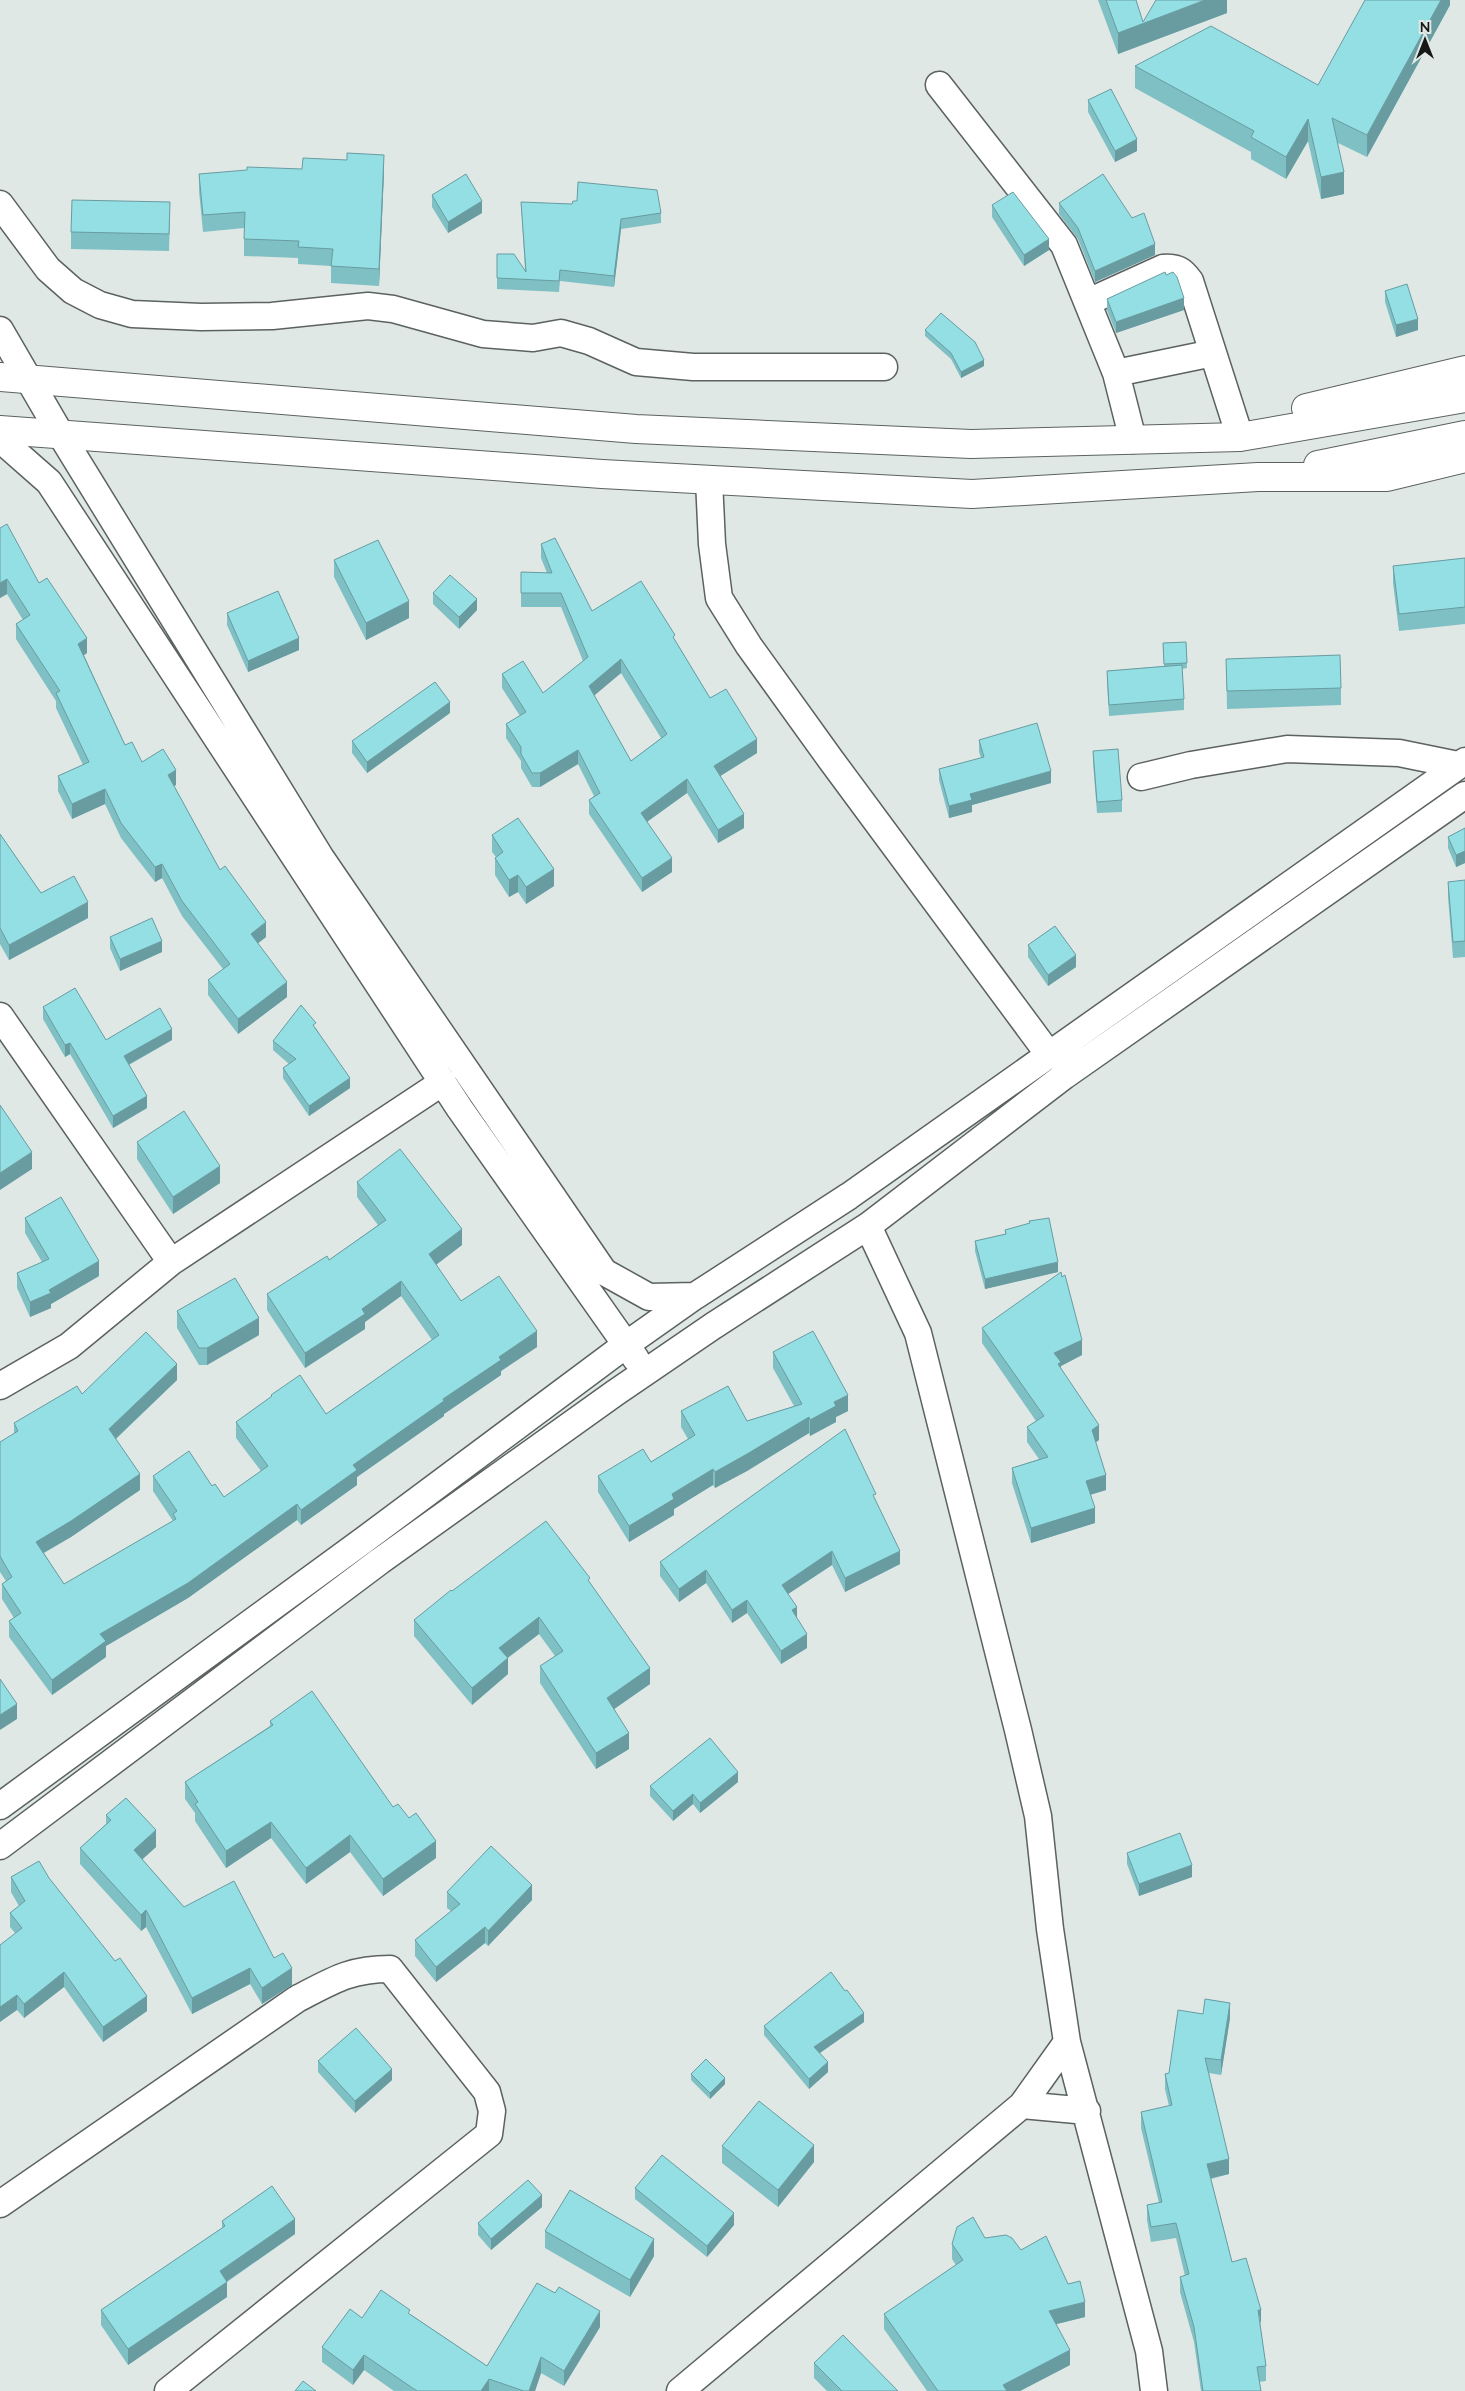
<svg xmlns="http://www.w3.org/2000/svg" width="1465" height="2391" viewBox="0 0 1465 2391" font-family="Mulish,sans-serif">
<style>
.lines{fill:none;stroke-linecap:round;stroke-linejoin:round}
.minor-casing{stroke:#5b6260;stroke-width:29}
.highway-casing{stroke:#5b6260;stroke-width:30}
.minor{stroke:#fff;stroke-width:26}
.highway{stroke:#fff;stroke-width:28}
.wall{fill:#7fc0c4;fill-rule:evenodd}
.shaded-wall{fill:#689ca0}
.building{fill:#94dfe4;stroke:#689ca0;fill-rule:evenodd}
</style>
<rect width="100%" height="100%" fill="#e0e8e6"/>
<g class="lines">
<g class="minor-casing">
<path id="minor" d="M939,85L1064,245L1116,373L1133,440
M0,204L48,269L73,291L100,305L132,314L201,317L272,316L368,306L393,309L483,334L533,338L561,333L589,341L636,362L693,367H884
M1088,302L1163,268C1177,267 1182,270 1190,281L1240,437
M0,330L61,435L321,858L604,1272L649,1297L695,1296
M1116,373L1213,353
M0,439L49,482L460,1109L636,1359
M709,480L712,544L719,598L749,646L831,760L1050,1056
M1141,777L1191,765L1287,749L1399,753L1458,765
M0,1016L171,1262
M868,1226L918,1333L1018,1730L1038,1816L1050,1929L1067,2042L1149,2351L1154,2391
M0,1386L69,1346L171,1262L443,1082
M0,1806L364,1540L627,1344L695,1296L849,1196L1465,761
M0,1846L380,1561L615,1393L713,1326L868,1226L1064,1076L1465,795
M1022,2105L1087,2111
M0,2204L297,1999C332,1981 349,1969 390,1969L487,2092L492,2111L489,2134L168,2391
M680,2391L1022,2105L1067,2042"/>
</g>
<g class="highway-casing">
<path id="highway" d="M0,377L636,429L971,444L1240,437L1465,398
M1306,408L1465,370
M0,430L602,474L972,494L1258,477H1387L1465,458
M1318,465L1465,435"/>
</g>
<use href="#minor" class="minor"/>
<use href="#highway" class="highway"/>
</g>
<path class="wall" d="M1098,0H1136L1143,22L1227,0V13L1118,54Z
M1450,0V5L1367,157L1338,143L1344,194L1321,199L1308,141L1286,179L1251,159V152L1135,88V66L1318,85Z
M1088,100L1137,151L1115,162L1088,112Z
M384,172L379,286L331,283V266L298,264V258L244,256V228L203,232L199,191V174Z
M432,195L482,213L448,233L432,207Z
M521,202L661,213V223L621,229L614,287L560,281L559,292L497,289V278L525,270Z
M1059,203L1155,255L1095,282L1078,239L1059,214Z
M992,205L1049,250L1024,266L992,217Z
M170,219L169,251L71,249V232Z
M1166,275L1184,310L1116,333L1107,310V299Z
M1385,291L1418,330L1396,337L1385,302Z
M925,330L984,366L961,378L951,359L925,336Z
M0,528L87,653L84,655L125,745L142,762L176,785L174,786L220,870L266,937L258,943L287,997L238,1034L208,995V980L223,969L182,916L162,878L155,882L121,838L105,804L72,819L58,791V776L83,765L56,708V701L16,639V624L23,620L7,594L0,598Z
M541,544L592,611L675,640L710,698L757,753L720,776L744,828L718,843L687,793L647,822L672,872L642,892L589,814V800L594,796L578,764L540,787H532L521,768V761L506,738V724L520,716L502,688V674L543,693L583,661L561,607H521V572L547,573L541,558ZM621,673L661,738L631,761L594,695Z
M1465,558V624L1399,631L1393,583V566Z
M334,560L409,618L366,640L334,577Z
M433,593L477,610L459,629L433,604Z
M227,613L299,650L248,672L227,625Z
M1186,642L1187,668L1182,669L1184,699V710L1109,716L1107,682V671L1164,666L1163,643Z
M1226,659L1341,688V705L1227,709Z
M450,713L367,773L352,753V741Z
M979,740L1051,783L972,805V812L949,818L939,780V769L981,758L979,752Z
M1093,751L1122,800V812L1097,813L1093,762Z
M1465,828V863L1456,867L1448,848V837Z
M0,834L41,893L88,918L9,960L0,944Z
M492,835L554,886L526,904L518,892L509,897L495,875V858L496,857L492,852Z
M1465,880V957L1453,958L1448,897V882Z
M110,937L162,952L120,971L110,948Z
M1028,945L1076,967L1048,986L1028,957Z
M43,1007L106,1040H172L129,1065L147,1108L113,1128L70,1054L65,1057L43,1019Z
M316,1028L350,1088L309,1116L283,1078V1068L289,1064L273,1050V1041Z
M137,1142L220,1183L173,1214L137,1159Z
M357,1182L462,1245L436,1265L461,1301L537,1347L501,1371V1375L444,1414V1416L357,1477V1485L301,1525L297,1520L188,1598L106,1646V1657L52,1695L9,1637V1621L14,1618L2,1599V1584L6,1581L0,1572V1442L14,1434V1423L82,1394L177,1380L116,1439L140,1490L71,1537L44,1553L64,1584L173,1521L153,1491V1476L212,1486L224,1497L261,1471L236,1438V1422L271,1397V1395L326,1414L432,1340L401,1296L365,1322V1329L305,1368L267,1310V1294L329,1260L378,1225L357,1197Z
M25,1218L99,1276L51,1304V1308L30,1317L17,1288V1273L42,1262L25,1233Z
M1005,1230L1058,1272L985,1289L975,1251V1241L1005,1234Z
M177,1311L259,1335L207,1365H199L177,1328Z
M982,1328L1082,1355L1061,1366V1368L1099,1440L1096,1442L1106,1490L1090,1495L1095,1523L1031,1543L1012,1483V1468L1039,1459L1027,1442V1427L1036,1421L982,1343Z
M773,1352L848,1411L836,1417V1422L810,1436L809,1433L747,1471L715,1488L713,1485L674,1509V1515L629,1542L598,1492V1476L651,1462L688,1439L681,1427V1411L747,1421L794,1406L773,1368Z
M876,1501L900,1564L845,1592L832,1565L788,1594L807,1648L781,1664L747,1613L732,1623L706,1583L679,1602L660,1576V1562Z
M590,1584L650,1684L614,1709L629,1749L596,1769L540,1683V1666L555,1656L539,1634L508,1658V1674L472,1705L414,1636V1620L452,1591Z
M270,1721L393,1807L436,1858L383,1896L350,1852L306,1884L271,1838L226,1868L195,1821V1813L185,1799V1782L270,1726Z
M738,1782L700,1813L693,1804L673,1821L650,1796V1786Z
M106,1815L156,1847L142,1859L184,1907L274,1958L292,1985L262,2004L250,1984L192,2014L146,1927L141,1931L80,1864V1848L106,1824Z
M1127,1853L1192,1877L1139,1896L1127,1864Z
M11,1877L49,1878L147,2011L103,2042L64,1987L24,2018L17,2010L15,1933L10,1927V1913L19,1906L11,1892Z
M447,1892L532,1900L488,1946L485,1943L436,1982L415,1956V1940L451,1911L447,1908Z
M1230,2018L1221,2075L1209,2073L1229,2174L1211,2179L1232,2262L1260,2325L1266,2366V2381L1259,2382L1261,2391H1201L1194,2342L1180,2292V2277L1185,2276L1176,2238L1151,2242L1147,2220V2205L1159,2203L1141,2128V2112L1169,2106L1165,2089V2074L1169,2073Z
M864,2022L820,2053L828,2072L809,2089L764,2035V2026Z
M318,2061L392,2080L355,2113L318,2072Z
M691,2074L725,2084L710,2099L691,2080Z
M722,2146L814,2162L778,2207L722,2163Z
M635,2188L734,2225L707,2257L635,2199Z
M542,2207L491,2250L478,2235V2223Z
M222,2221L295,2234L227,2282V2297L128,2365L101,2325V2310L222,2228Z
M545,2231L654,2256L630,2297L545,2248Z
M985,2238L1021,2250L1068,2284L1085,2317L1056,2324L1070,2365L1020,2391H927L884,2329V2314L956,2265L952,2259V2244Z
M410,2314L487,2366L600,2327L564,2386L541,2373L535,2391H394L364,2370L353,2385L322,2362V2347L362,2318Z
M814,2363L898,2391H827L814,2378Z"/>
<path class="shaded-wall" d="M1205,0H1227V13L1118,54V33Z
M1441,0H1450V5L1367,157V135Z
M1308,119V141L1286,179V157Z
M1137,139V151L1115,162V151Z
M384,155V172L379,286V269Z
M1344,172V194L1321,199V177Z
M482,201V213L448,233V222Z
M621,219V229L614,287V276Z
M1049,239V250L1024,266V255Z
M1155,244V255L1095,282V271Z
M1184,298V310L1116,333V322Z
M1418,319V330L1396,337V325Z
M984,360V366L961,378V372Z
M7,579V594L0,598V583Z
M477,599V610L459,629V617Z
M409,601V618L366,640V623Z
M87,638V653L78,659V644Z
M299,638V650L248,672V661Z
M621,659V673L589,700V686Z
M450,702V713L367,773V762Z
M757,739V753L714,780V766Z
M578,750V764L540,787V773Z
M176,770V785L168,789V775Z
M1051,771V783L972,805V812L949,818V806L970,794Z
M687,779V793L641,826V813Z
M105,789V804L72,819V804Z
M744,814V828L718,843V830Z
M1465,851V863L1456,867V855Z
M672,858V872L642,892V878Z
M162,864V878L155,882V867Z
M554,869V886L526,904V887Z
M518,875V892L509,897V880Z
M88,902V918L9,960V945Z
M266,922V937L251,949V934Z
M162,941V952L120,971V959Z
M1076,955V967L1048,986V975Z
M287,982V997L238,1034V1019Z
M172,1029V1040L124,1067V1056Z
M70,1043V1054L65,1057V1045Z
M350,1078V1088L309,1116V1106Z
M147,1096V1108L113,1128V1116Z
M32,1152V1169L0,1190V1173Z
M220,1166V1183L173,1214V1197Z
M462,1229V1245L429,1270V1254Z
M99,1261V1276L51,1304V1308L30,1317V1302L49,1290Z
M1058,1262V1272L985,1289V1279Z
M401,1281V1296L365,1322V1329L305,1368V1353L362,1309Z
M259,1318V1335L207,1365V1348Z
M537,1331V1347L501,1371V1375L444,1414V1416L357,1477V1485L301,1525V1510L353,1465L443,1399L499,1357Z
M1082,1340V1355L1061,1366V1377L1054,1353Z
M177,1364V1380L109,1445V1429Z
M848,1395V1411L836,1417V1422L810,1436V1420L834,1402Z
M809,1417V1433L747,1471L715,1488V1472Z
M1099,1425V1440L1092,1445V1430Z
M713,1469V1485L674,1509V1515L629,1542V1526L672,1494Z
M140,1474V1490L71,1537L36,1557V1542Z
M1106,1475V1490L1086,1496V1481Z
M297,1504V1520L188,1598L106,1646V1657L52,1695V1680L100,1634Z
M1095,1508V1523L1031,1543V1528Z
M832,1551V1565L782,1598V1585Z
M900,1551V1564L845,1592V1578Z
M706,1570V1583L679,1602V1589Z
M747,1600V1613L732,1623V1610Z
M797,1607V1620L792,1610Z
M539,1617V1634L499,1664V1648Z
M807,1634V1648L781,1664V1651Z
M508,1658V1674L472,1705V1688Z
M650,1668V1684L607,1714V1698Z
M17,1704V1719L0,1730V1715Z
M629,1733V1749L596,1769V1753Z
M738,1772V1782L700,1813V1803Z
M693,1794V1804L673,1821V1811Z
M271,1822V1838L226,1868V1851Z
M156,1830V1847L134,1867V1850Z
M350,1835V1852L306,1884V1868Z
M436,1841V1858L383,1896V1879Z
M1192,1865V1877L1139,1896V1884Z
M532,1885V1900L488,1946V1931Z
M146,1910V1927L141,1931V1915Z
M485,1927V1943L436,1982V1967Z
M250,1968V1984L192,2014V1998Z
M292,1968V1985L262,2004V1988Z
M64,1972V1987L24,2018V2004Z
M17,1995V2010L0,2022V2007Z
M147,1996V2011L103,2042V2027Z
M1230,2003V2018L1221,2075V2060Z
M864,2013V2022L814,2057V2047Z
M828,2062V2072L809,2089V2079Z
M392,2069V2080L355,2113V2101Z
M725,2078V2084L710,2099V2093Z
M814,2145V2162L778,2207V2190Z
M1229,2159V2174L1207,2179V2164Z
M542,2195V2207L491,2250V2239Z
M734,2213V2225L707,2257V2246Z
M295,2219V2234L220,2286V2271Z
M654,2239V2256L630,2297V2280Z
M227,2282V2297L128,2365V2349Z
M1085,2302V2317L1049,2326V2311Z
M1258,2310H1261V2325Z
M600,2311V2327L564,2386V2371Z
M1070,2350V2365L1020,2391H1003V2385Z
M364,2355V2370L353,2385V2370Z
M541,2357V2373L535,2391H529Z
M489,2379V2391H481Z"/>
<path class="building" d="M1106,0H1136L1143,22L1156,0H1205L1118,33Z
M1365,0H1441L1367,135L1332,118L1344,172L1321,177L1308,119L1286,157L1251,137L1254,131L1135,66L1211,26L1318,85Z
M1111,89L1137,139L1115,151L1088,100Z
M347,153L384,155L379,269L331,266L333,249L298,247L299,241L244,239L245,212L203,215L199,174L247,170V167L302,169L303,158L347,160Z
M466,174L482,201L448,222L432,195Z
M1103,174L1132,218L1144,213L1155,244L1095,271L1078,228L1059,203Z
M578,182L657,190L661,213L621,219L614,276L560,270L559,281L497,278V254H514L526,272L521,202L572,204L573,201H577Z
M1013,192L1049,239L1024,255L992,205Z
M72,200L170,202L169,234L71,232Z
M1165,272L1166,275L1173,272L1177,277L1184,298L1116,322L1107,299Z
M1407,284L1418,319L1396,325L1385,291Z
M941,313L975,342L984,360L961,372L951,353L925,330Z
M7,524L39,583L47,578L87,638L78,644L125,745L132,742L142,762L163,749L176,770L168,775L220,870L225,866L266,922L251,934L287,982L238,1019L208,980L230,964L182,901L162,864L155,867L121,823L105,789L72,804L58,776L89,762L56,693L60,691L16,624L30,615L7,579L0,583V528Z
M555,538L592,611L641,581L675,635L673,637L710,698L726,689L757,739L714,766L744,814L718,830L687,779L641,813L672,858L642,878L589,800L600,793L578,750L540,773H532L521,754V747L506,724L526,712L502,674L523,661L543,693L588,657L561,593H521V572L552,573L541,544ZM621,659L667,734L631,761L589,686Z
M378,540L409,601L366,623L334,560Z
M1465,558V607L1399,614L1393,566Z
M450,575L477,599L459,617L433,593Z
M278,591L299,638L248,661L227,613Z
M1186,642L1187,663L1164,664L1163,643Z
M1340,655L1341,688L1227,691L1226,659Z
M1182,665L1184,699L1109,705L1107,671Z
M435,682L450,702L367,762L352,741Z
M1037,723L1051,771L970,794L972,800L949,806L939,769L984,757L979,740Z
M1118,749L1122,800L1097,802L1093,751Z
M518,818L554,869L526,887L518,875L509,880L495,858L503,852L492,835Z
M1465,828V851L1456,855L1448,837Z
M0,834L41,893L74,876L88,902L9,945L0,928Z
M1465,880V941L1453,942L1448,882Z
M152,918L162,941L120,959L110,937Z
M1055,926L1076,955L1048,975L1028,945Z
M75,988L106,1040L160,1008L172,1029L124,1056L147,1096L113,1116L70,1043L65,1045L43,1007Z
M301,1005L316,1023L313,1025L350,1078L309,1106L283,1068L296,1059L273,1041Z
M0,1105L32,1152L0,1173Z
M184,1111L220,1166L173,1197L137,1142Z
M400,1149L462,1229L429,1254L461,1301L499,1276L537,1331L499,1357L501,1360L443,1399L444,1401L353,1465L357,1470L301,1510L297,1504L188,1583L100,1634L106,1641L52,1680L9,1621L21,1613L2,1584L12,1577L0,1556V1442L18,1431L14,1423L77,1386L82,1394L146,1332L177,1364L109,1429L140,1474L71,1521L36,1542L64,1584L176,1519L173,1514L177,1511L153,1476L189,1451L212,1486L215,1484L224,1497L268,1466L236,1422L272,1396L271,1395L300,1375L326,1414L439,1335L401,1281L362,1309L365,1314L305,1353L267,1294L327,1256L329,1260L386,1220L357,1182Z
M61,1197L99,1261L49,1290L51,1293L30,1302L17,1273L49,1259L25,1218Z
M1049,1218L1058,1262L985,1279L975,1241L1006,1234L1005,1230L1030,1223L1029,1221Z
M1061,1272L1062,1277L1065,1275L1082,1340L1054,1353L1061,1362L1058,1364L1099,1425L1092,1430L1106,1475L1086,1481L1095,1508L1031,1528L1012,1468L1048,1457L1027,1427L1044,1416L982,1328Z
M235,1278L259,1318L207,1348H199L177,1311Z
M813,1331L848,1395L834,1402L836,1406L810,1420L809,1417L747,1454L715,1472L713,1469L672,1494L674,1499L629,1526L598,1476L643,1449L651,1462L695,1435L681,1411L728,1386L747,1421L802,1404L773,1352Z
M845,1429L876,1494L873,1495L900,1551L845,1578L832,1551L782,1585L797,1607L792,1610L807,1634L781,1651L747,1600L732,1610L706,1570L679,1589L660,1562Z
M546,1521L590,1578L588,1580L650,1668L607,1698L629,1733L596,1753L540,1666L563,1651L539,1617L499,1648L508,1658L472,1688L414,1620L451,1590L452,1591Z
M0,1679L17,1704L0,1715Z
M312,1691L393,1807L398,1804L409,1818L416,1813L436,1841L383,1879L350,1835L306,1868L271,1822L226,1851L195,1804L198,1802L185,1782L273,1725L270,1721Z
M710,1738L738,1772L700,1803L693,1794L673,1811L650,1786Z
M126,1798L156,1830L134,1850L184,1907L234,1881L274,1958L283,1953L292,1968L262,1988L250,1968L192,1998L146,1910L141,1915L80,1848L111,1820L106,1815Z
M1180,1833L1192,1865L1139,1884L1127,1853Z
M491,1846L532,1885L488,1931L485,1927L436,1967L415,1940L460,1904L447,1892Z
M39,1861L49,1878L115,1961L120,1958L147,1996L103,2027L64,1972L24,2004L17,1995L0,2007V1945L22,1928L10,1913L25,1901L11,1877Z
M831,1972L845,1991L847,1990L864,2013L814,2047L828,2062L809,2079L764,2026Z
M1205,1999L1230,2003L1221,2060L1205,2058L1229,2159L1207,2164L1232,2262L1246,2258L1261,2310H1258L1266,2366L1257,2367L1261,2391H1203L1194,2327L1180,2277L1189,2274L1176,2223L1151,2227L1147,2205L1162,2202L1141,2112L1172,2105L1165,2074L1169,2073L1178,2010L1203,2014Z
M356,2028L392,2069L355,2101L318,2061Z
M706,2059L725,2078L710,2093L691,2074Z
M759,2101L814,2145L778,2190L722,2146Z
M662,2155L734,2213L707,2246L635,2188Z
M528,2180L542,2195L491,2239L478,2223Z
M272,2186L295,2219L220,2271L227,2282L128,2349L101,2310L225,2226L222,2221Z
M570,2190L654,2239L630,2280L545,2231Z
M973,2217L985,2238L1006,2235L1012,2238L1021,2250L1046,2236L1068,2284L1080,2281L1085,2302L1049,2311L1070,2350L1003,2385L1007,2391H938L884,2314L963,2260L952,2244L957,2227Z
M537,2283L555,2293L559,2287L600,2311L564,2371L541,2357L529,2391H524L489,2379L481,2391H417L364,2355L353,2370L322,2347L350,2309L362,2318L381,2290L410,2310L408,2313L487,2366Z
M843,2335L898,2391H842L814,2363Z
M303,2381L316,2391H295Z"/>
<g transform="translate(1425 40)" stroke="#e0e8e6" stroke-width="4" paint-order="stroke">
<path d="M0-4L9 19L0 12L-9 19Z" fill="#151817"/>
<text y="-8" font-size="14" font-weight="bold" text-anchor="middle" fill="#151817">N</text>
</g>
</svg>
